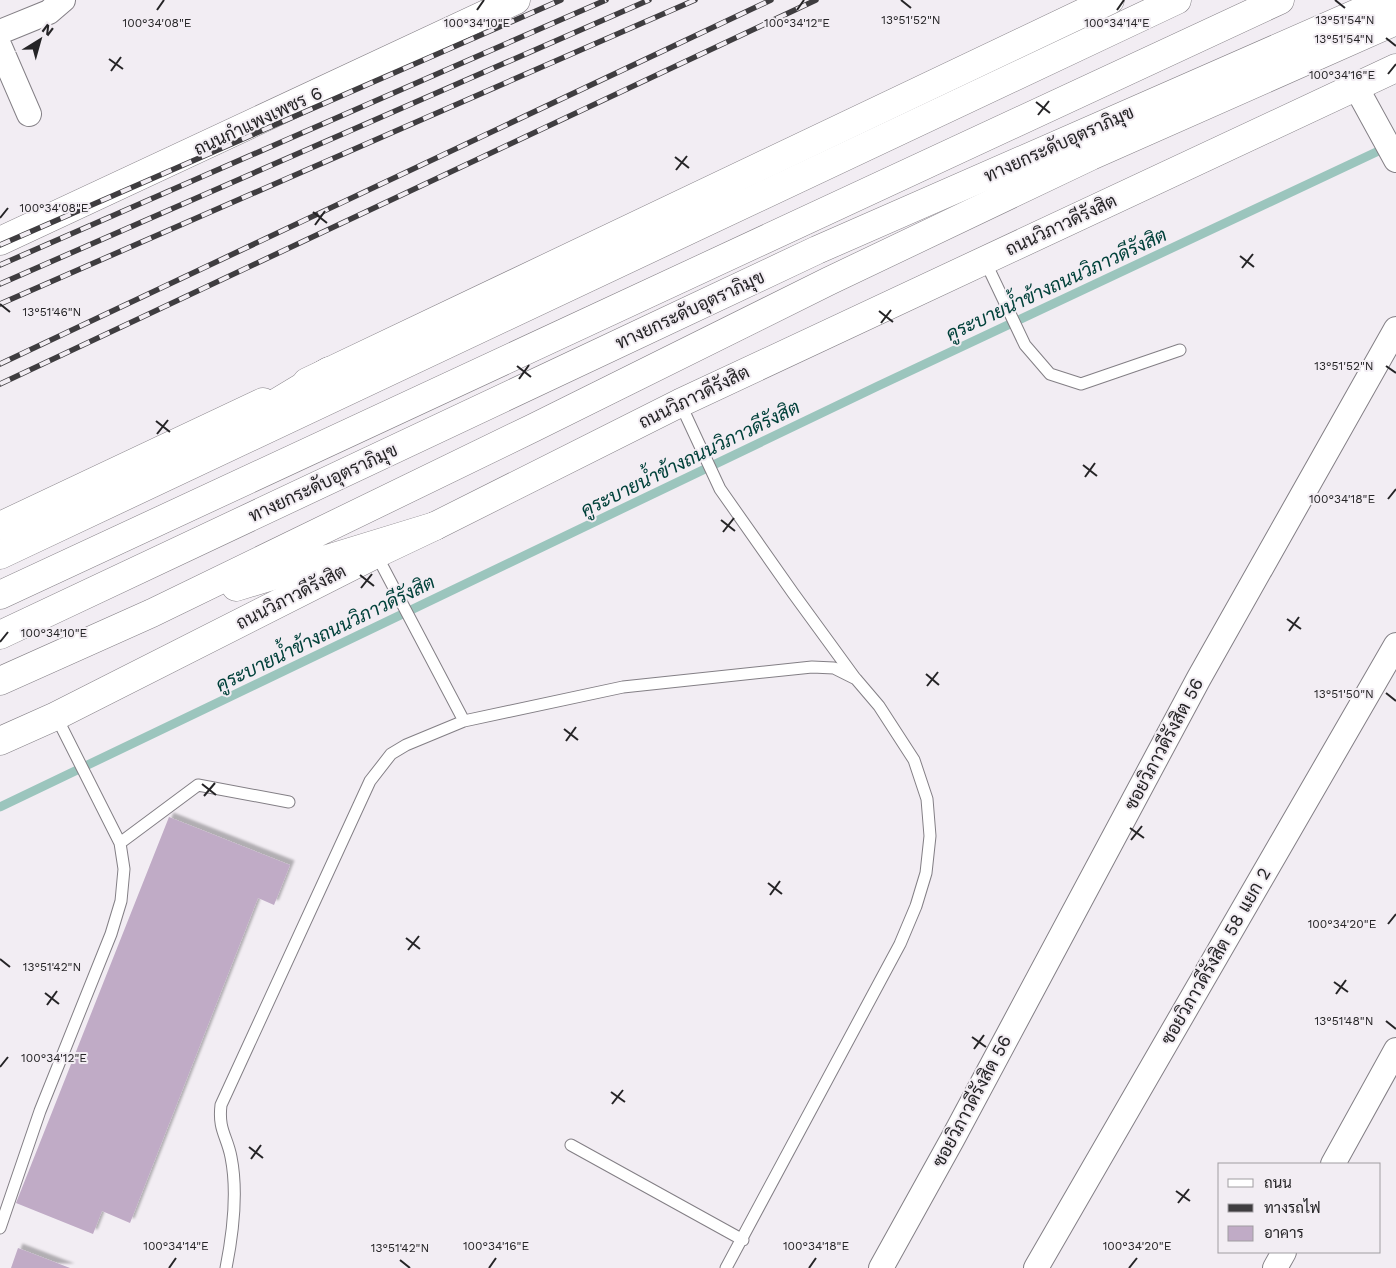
<svg xmlns="http://www.w3.org/2000/svg" width="1396" height="1268" viewBox="0 0 1396 1268" font-family="'Work Sans',Sarabun,sans-serif">
<style>
.lines{fill:none;stroke-linecap:round;stroke-linejoin:round}
.stream{stroke:#9bc5bd;stroke-width:9}
.building{fill:#c0abc6;filter:url(#shadow)}
.service-casing{stroke:#837f85;stroke-width:13}
.minor-casing{stroke:#837f85;stroke-width:26}
.tertiary-casing{stroke:#837f85;stroke-width:29}
.secondary-casing{stroke:#837f85;stroke-width:29}
.trunk-casing{stroke:#837f85;stroke-width:29}
.motorway-casing{stroke:#837f85;stroke-width:29}
.service{stroke:#fff;stroke-width:11}
.minor{stroke:#fff;stroke-width:24}
.tertiary{stroke:#fff;stroke-width:28}
.secondary{stroke:#fff;stroke-width:28}
.trunk{stroke:#fff;stroke-width:28}
.motorway{stroke:#fff;stroke-width:28}
.rail-casing{stroke:#3f3d40;stroke-width:5.5}
.rail{stroke:#f2edf3;stroke-width:4;stroke-dasharray:11;stroke-linecap:butt}
.ticks{fill:none;stroke:#252426;stroke-width:2}
.labels{text-anchor:middle;stroke-width:4;stroke-linejoin:round;paint-order:stroke}
.street-label{font-size:18px;fill:#252426;stroke:#f2edf3}
.water-label{font-size:19px;font-style:italic;fill:#00413a;stroke:#f2edf3}
.ticks-label{font-size:12px;text-anchor:middle;fill:#252426;stroke:#f2edf3;stroke-width:4;stroke-linejoin:round;paint-order:stroke}
</style>
<defs>
<filter id="shadow"><feDropShadow dx="4.5" dy="-4.5" stdDeviation="1" flood-color="#0004"/></filter>
</defs>
<rect width="100%" height="100%" fill="#f2edf3"/>
<g class="lines">
<path class="stream" d="M0,807L878,386L1387,147"/>
</g>
<path class="building" d="M169,817L290,865L274,905L258,898L130,1223L102,1211L93,1234L16,1203Z
M18,1248L70,1268H11Z"/>
<g class="lines">
<g class="service-casing">
<path id="service" d="M985,261L1025,345L1050,374L1081,384L1180,350
M680,403L720,489L793,593L855,678
M376,554L464,721L623,687L812,667L834,668L856,679L879,706L914,760L927,799L930,836L926,873L916,906L900,944L726,1268
M120,843L198,785L289,802
M571,1145L743,1240
M0,1228L40,1111L111,934L121,901L124,869L120,843L56,716
M226,1268C233,1233 238,1192 231,1157C227,1136 218,1130 221,1105L370,781L391,754L406,745L464,721"/>
</g>
<g class="minor-casing">
<path id="minor" d="M0,32L49,12L63,0
M0,47L29,114
M1356,87L1396,160
M1333,1164L1396,1050
M881,1268L952,1140L1199,678L1396,329
M1036,1268L1396,645
M1275,1268L1284,1252"/>
</g>
<g class="tertiary-casing">
<path id="tertiary" d="M0,241L516,0"/>
</g>
<g class="secondary-casing">
<path id="secondary" d="M307,382L1110,0
M0,526L263,402
M0,741L56,716L376,554L435,526L680,403L1396,68"/>
</g>
<g class="trunk-casing">
<path id="trunk" d="M241,424L329,371
M0,555L1177,0
M236,587L435,526
M0,681L152,613L533,428L829,281L1091,156L1396,21"/>
</g>
<g class="motorway-casing">
<path id="motorway" d="M0,595L1280,0
M0,635L817,250L1387,0"/>
</g>
<use href="#service" class="service"/>
<use href="#minor" class="minor"/>
<use href="#tertiary" class="tertiary"/>
<use href="#secondary" class="secondary"/>
<use href="#trunk" class="trunk"/>
<use href="#motorway" class="motorway"/>
<g class="rail-casing">
<path id="rail" d="M0,245L561,0
M0,265L606,0
M0,284L649,0
M0,304L695,0
M0,364L771,0
M0,384L816,0"/>
</g>
<use href="#rail" class="rail"/>
</g>
<path class="ticks" d="M901,0L911,8M1335,0L1345,8M157,10L164,0M477,10L484,0M797,10L804,0M1117,10L1124,0M1386,38L1396,46M109,59L123,69M111,71L121,57M1388,74L1396,64M1036,102L1050,113M1038,115L1049,101M675,157L689,168M676,170L687,156M313,212L327,223M0,218L8,208M315,225L325,211M1240,256L1254,267M1242,268L1253,254M0,304L10,312M879,311L893,322M881,323L891,310M517,366L531,377M1386,366L1396,373M519,379L529,365M156,421L170,432M157,434L168,420M1083,465L1097,476M1085,477L1095,463M1388,499L1396,489M721,520L735,531M723,532L734,518M360,575L374,586M361,588L372,574M1287,619L1301,629M1289,631L1299,617M0,642L8,632M926,674L939,685M927,686L938,672M1386,693L1396,701M564,729L578,740M566,741L576,727M202,784L216,795M204,796L215,783M1130,828L1144,838M1131,840L1142,826M768,883L782,894M770,895L780,881M1388,924L1396,914M406,938L420,949M408,950L419,936M0,959L10,967M1334,982L1348,992M45,993L59,1004M1336,994L1346,980M47,1005L57,991M1386,1021L1396,1029M972,1037L986,1047M974,1049L984,1035M0,1067L8,1057M611,1092L625,1102M612,1104L623,1090M249,1147L263,1158M251,1159L261,1145M1176,1191L1190,1201M1178,1203L1189,1189M400,1260L410,1268M169,1268L176,1258M489,1268L496,1258M809,1268L816,1258M1129,1268L1137,1258"/>
<g class="labels">
<g class="street-label">
<text transform="translate(258 121) rotate(-25)" y="6">ถนนกำแพงเพชร 6</text>
<text transform="translate(1059 144) rotate(-24)" y="6">ทางยกระดับอุตราภิมุข</text>
<text transform="translate(1061 225) rotate(-25)" y="6">ถนนวิภาวดีรังสิต</text>
<text transform="translate(690 310) rotate(-25)" y="6">ทางยกระดับอุตราภิมุข</text>
<text transform="translate(694 397) rotate(-26)" y="6">ถนนวิภาวดีรังสิต</text>
<text transform="translate(323 483) rotate(-25)" y="6">ทางยกระดับอุตราภิมุข</text>
<text transform="translate(291 597) rotate(-27)" y="6">ถนนวิภาวดีรังสิต</text>
<text transform="translate(1164 744) rotate(-62)" y="6">ซอยวิภาวดีรังสิต 56</text>
<text transform="translate(1216 956) rotate(-60)" y="6">ซอยวิภาวดีรังสิต 58 แยก 2</text>
<text transform="translate(972 1101) rotate(-62)" y="6">ซอยวิภาวดีรังสิต 56</text>
</g>
<g class="water-label">
<text transform="translate(1056 284) rotate(-25)" y="7">คูระบายน้ำข้างถนนวิภาวดีรังสิต</text>
<text transform="translate(690 458) rotate(-26)" y="7">คูระบายน้ำข้างถนนวิภาวดีรังสิต</text>
<text transform="translate(325 633) rotate(-26)" y="7">คูระบายน้ำข้างถนนวิภาวดีรังสิต</text>
</g>
</g>
<g class="ticks-label">
<text x="911" y="24">13°51'52"N</text>
<text x="1345" y="24">13°51'54"N</text>
<text x="157" y="27">100°34'08"E</text>
<text x="477" y="27">100°34'10"E</text>
<text x="797" y="27">100°34'12"E</text>
<text x="1117" y="27">100°34'14"E</text>
<text x="1344" y="43">13°51'54"N</text>
<text x="1342" y="79">100°34'16"E</text>
<text x="54" y="212">100°34'08"E</text>
<text x="52" y="316">13°51'46"N</text>
<text x="1344" y="370">13°51'52"N</text>
<text x="1342" y="503">100°34'18"E</text>
<text x="54" y="637">100°34'10"E</text>
<text x="1344" y="698">13°51'50"N</text>
<text x="1342" y="928">100°34'20"E</text>
<text x="52" y="971">13°51'42"N</text>
<text x="1344" y="1025">13°51'48"N</text>
<text x="54" y="1062">100°34'12"E</text>
<text x="176" y="1250">100°34'14"E</text>
<text x="496" y="1250">100°34'16"E</text>
<text x="816" y="1250">100°34'18"E</text>
<text x="1137" y="1250">100°34'20"E</text>
<text x="400" y="1252">13°51'42"N</text>
</g>
<rect x="1218" y="1163" width="162" height="90" fill="#f2edf3" stroke="#a09da1"/>
<rect x="1228" y="1179" width="25" height="8" fill="#ffffff" stroke="#a09da1"/>
<text x="1264" y="1188" font-size="15" fill="#252426">ถนน</text>
<rect x="1228" y="1204" width="25" height="8" fill="#3f3d40" stroke="#a09da1"/>
<text x="1264" y="1213" font-size="15" fill="#252426">ทางรถไฟ</text>
<rect x="1228" y="1226" width="25" height="15" fill="#c0abc6" stroke="#a09da1"/>
<text x="1264" y="1238" font-size="15" fill="#252426">อาคาร</text>
<g transform="translate(40 40) rotate(37)" stroke="#f2edf3" stroke-width="4" paint-order="stroke">
<path d="M0-4L9 19L0 12L-9 19Z" fill="#252426"/>
<text y="-8" font-size="14" font-weight="bold" text-anchor="middle" fill="#252426">N</text>
</g>
</svg>
